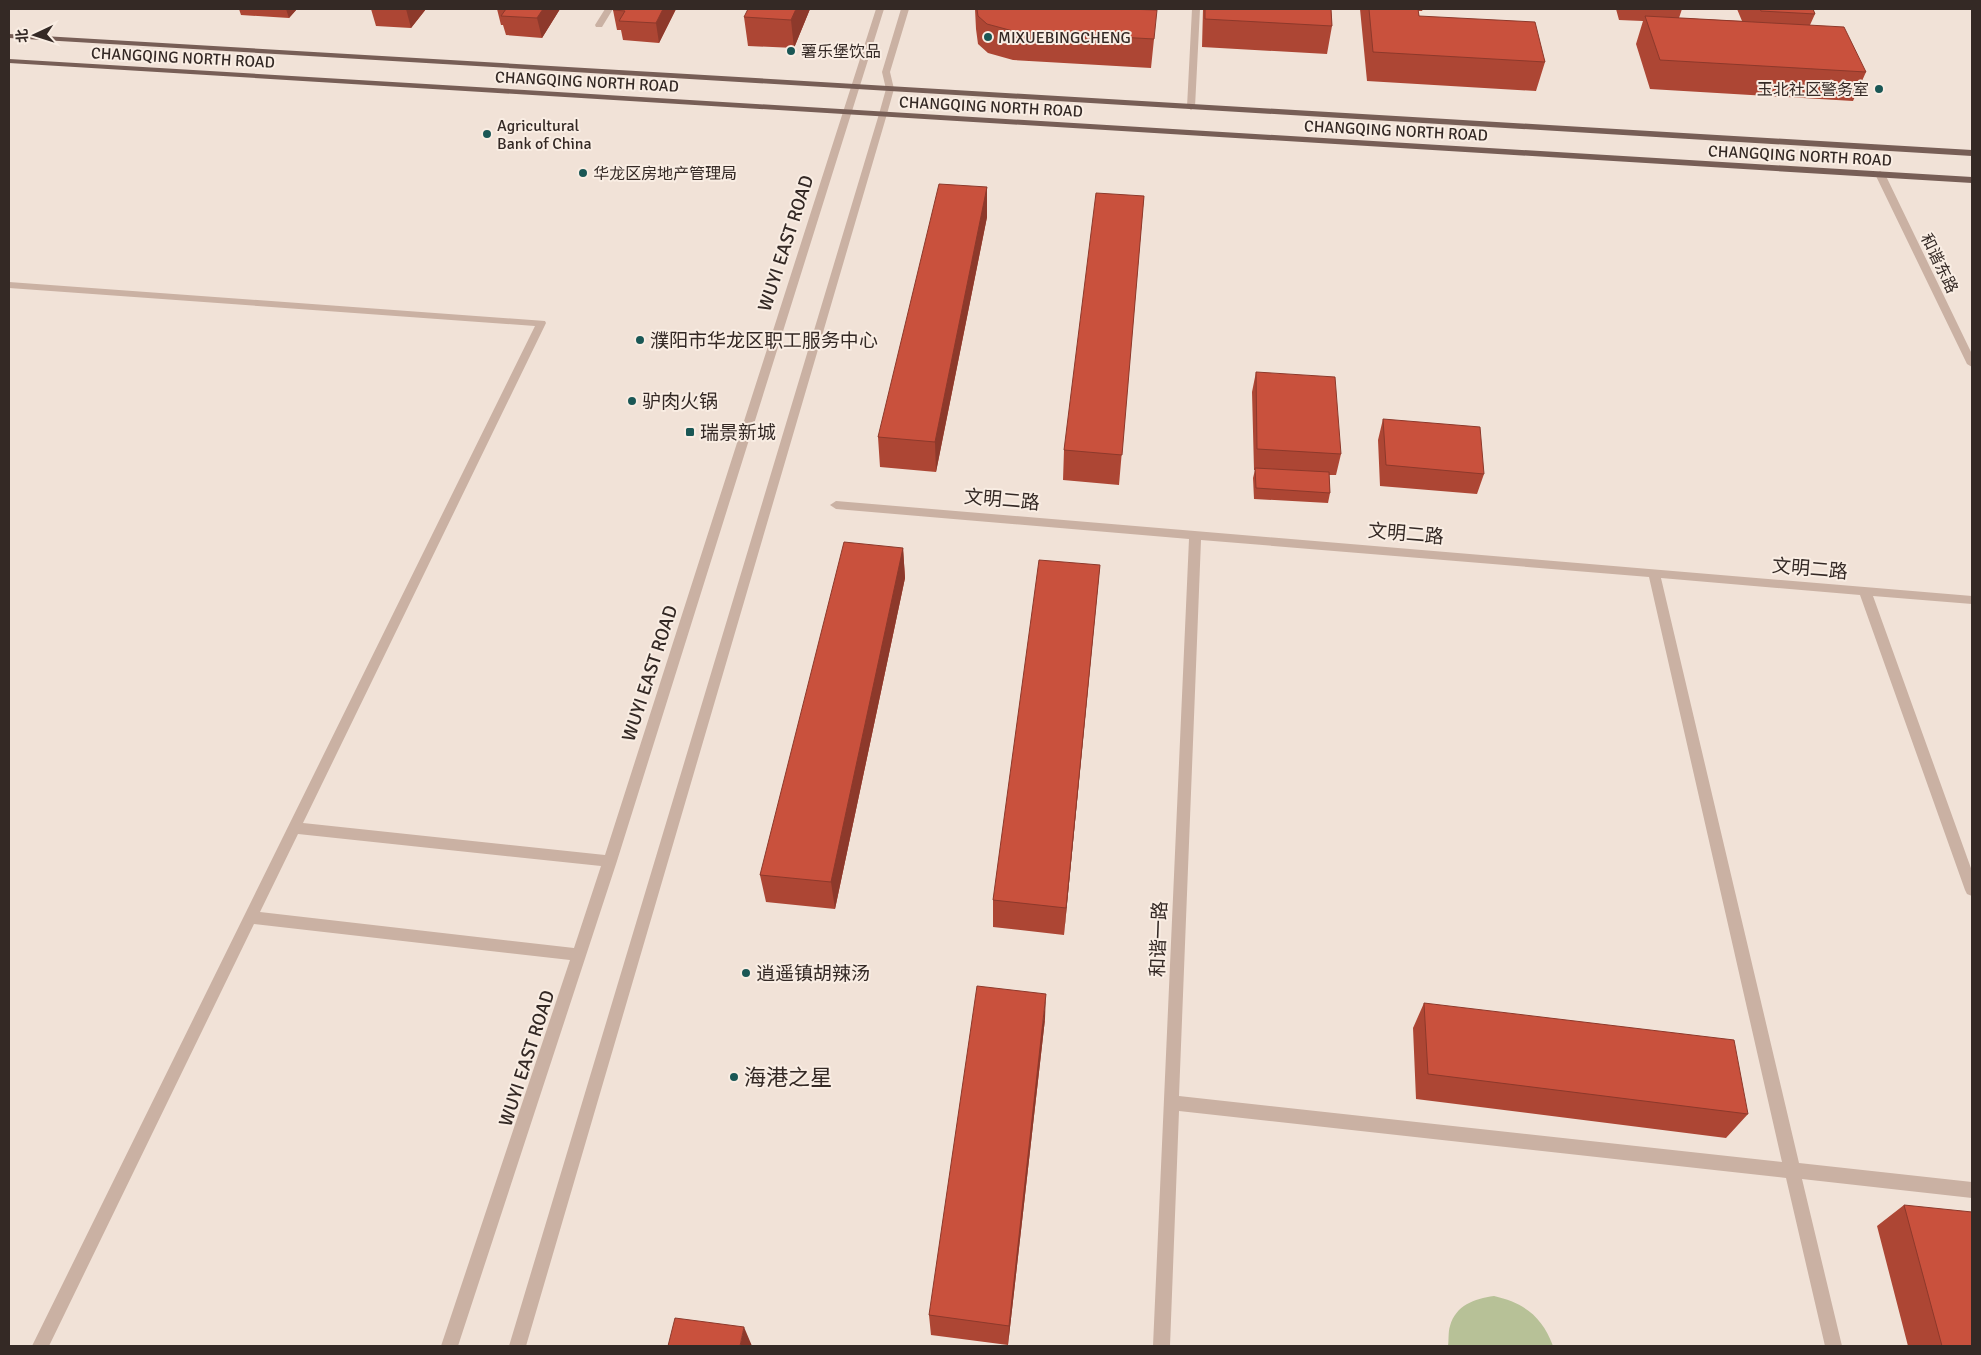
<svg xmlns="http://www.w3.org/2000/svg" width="1981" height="1355" viewBox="0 0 1981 1355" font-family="Signika,'Noto Sans SC',sans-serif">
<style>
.green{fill:#b7c197}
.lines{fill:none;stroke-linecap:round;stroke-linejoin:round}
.minor{fill:#cab1a3;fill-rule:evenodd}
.major{fill:#775e56;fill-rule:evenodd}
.wall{fill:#ad4634}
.shaded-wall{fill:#8d392b}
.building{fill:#c9513d;stroke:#8d392b}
.poi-dot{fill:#1a5755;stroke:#f9ede3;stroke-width:2}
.labels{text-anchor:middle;stroke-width:4;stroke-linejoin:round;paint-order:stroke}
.far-poi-label{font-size:16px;fill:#342925;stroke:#f9ede3;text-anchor:start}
.far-street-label{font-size:16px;fill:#342925;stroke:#f9ede3}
.street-label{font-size:19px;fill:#342925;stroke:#f9ede3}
.poi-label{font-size:19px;fill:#342925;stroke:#f9ede3;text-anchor:start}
.near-poi-label{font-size:22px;fill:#342925;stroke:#f9ede3;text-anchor:start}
</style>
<rect width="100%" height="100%" fill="#f1e2d7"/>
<path class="green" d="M1494,1296C1524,1303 1542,1316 1553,1346H1448C1449,1340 1448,1332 1450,1326C1456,1305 1474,1299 1494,1296Z"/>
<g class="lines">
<path class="minor" d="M605,9H613L602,27H596L595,25Z
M876,9H884L617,861L458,1346H441L570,960L254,924L49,1346H32L535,326L9,288V282L545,321L546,323L303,823L605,855ZM298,834L601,866L574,948L260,912Z
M901,9H909L890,72L894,89L887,114L526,1346H509L879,114L886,89L882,72Z
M1192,9H1200L1195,107L1191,110L1187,107Z
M1880,171L1885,174L1972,354V367L1967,364L1875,174Z
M836,501L1972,596V604L1873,596L1972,871V896L1967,894L1965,890L1860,595L1661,578L1799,1163L1972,1182V1198L1802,1179L1842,1346H1825L1786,1178L1179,1111L1170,1346H1153L1189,539L836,509L830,505ZM1201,540L1649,577L1782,1162L1179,1096Z"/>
<path class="major" d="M9,34L1972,150V156L9,38Z
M9,59L1972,177V183L9,63Z"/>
</g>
<path class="wall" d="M239,9H297L289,18L241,15Z
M371,9H426L411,28L376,26Z
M497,9H560L542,38L506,35L503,25H501Z
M676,9L659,43L623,40L621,30H617L613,10Z
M810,9L794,48L748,46L744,17Z
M975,9H1132L1154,39L1151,68L1013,60L988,53L978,44L976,29Z
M1203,9H1331L1332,26L1327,54L1202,47Z
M1360,9H1423L1422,11H1418L1419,16L1545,62L1536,91L1367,81Z
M1498,9H1528V10Z
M1616,9H1682L1679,18L1742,21L1737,9H1813L1815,14L1810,25L1866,72L1853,101L1650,89L1636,44L1643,21L1619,20Z
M987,187V217L936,472L880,467L878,437Z
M1144,196L1119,485L1063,480L1064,450Z
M1256,372L1341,454L1336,475H1329L1330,493L1328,503L1254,499L1253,478L1255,470H1254L1252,392Z
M1383,419L1484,474L1477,494L1380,486L1378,440Z
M903,548L905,578L835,909L766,902L760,875Z
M1100,565L1064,935L993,927V900Z
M1424,1003L1748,1114L1726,1138L1416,1099L1413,1028Z
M1045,1019L1008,1345L931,1335L929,1315Z
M1904,1205L1972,1346H1908L1877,1226Z"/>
<path class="shaded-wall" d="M286,9H297L289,18Z
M406,9H426L411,28Z
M543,9H560L542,38L537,18Z
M663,9H676L659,43L656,23Z
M796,9H810L794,48L791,20Z
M987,187V217L936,472L935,442Z
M903,548L905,578L835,909L831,882Z
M1100,565L1097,595L1064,935L1066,908Z
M1046,994L1045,1019L1008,1345L1009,1326Z
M744,1327L752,1346H740Z"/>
<path class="building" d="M506,9H543L537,18L501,16Z
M614,9H663L656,23L619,21L625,11L613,10Z
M748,9H796L791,20L744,17Z
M977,9H1125L1157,10L1154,39L1013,31L987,24L978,16Z
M1205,9H1331L1332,26L1205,19Z
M1369,9H1418L1419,16L1535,22L1545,62L1373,52Z
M1760,9H1813L1815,14L1761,11Z
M1645,16L1844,27L1866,72L1660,60Z
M939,184L987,187L935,442L878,437Z
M1096,193L1144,196L1122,455L1064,450Z
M1256,372L1335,377L1341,454L1257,449Z
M1383,419L1480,427L1484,474L1386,465Z
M1255,468L1329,472L1330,493L1256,488Z
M844,542L903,548L831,882L760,875Z
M1039,560L1100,565L1066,908L993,900Z
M977,986L1046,994L1009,1326L929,1315Z
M1424,1003L1734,1040L1748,1114L1428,1074Z
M1904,1205L1972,1212V1346H1942Z
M675,1318L744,1327L740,1346H668Z"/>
<g class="poi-dot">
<circle cx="988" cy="37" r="5"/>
<circle cx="791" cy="51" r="5"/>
<circle cx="1879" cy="89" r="5"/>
<circle cx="487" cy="134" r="5"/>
<circle cx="583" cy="173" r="5"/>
<circle cx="640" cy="340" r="5"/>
<circle cx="632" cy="401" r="5"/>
<rect x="685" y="427" width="10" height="10" rx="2.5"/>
<circle cx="746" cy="973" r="5"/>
<circle cx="734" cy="1077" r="5"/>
</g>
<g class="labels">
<g class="far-poi-label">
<text x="998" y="43">MIXUEBINGCHENG</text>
<text x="801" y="57">薯乐堡饮品</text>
<text x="1869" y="95" text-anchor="end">玉北社区警务室</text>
<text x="497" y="131">Agricultural<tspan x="497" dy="18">Bank of China</tspan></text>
<text x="593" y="179">华龙区房地产管理局</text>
</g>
<g class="far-street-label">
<text transform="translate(183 57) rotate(3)" y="6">CHANGQING NORTH ROAD</text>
<text transform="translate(587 81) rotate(3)" y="6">CHANGQING NORTH ROAD</text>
<text transform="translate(991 106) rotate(3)" y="6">CHANGQING NORTH ROAD</text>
<text transform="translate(1396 130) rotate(3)" y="6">CHANGQING NORTH ROAD</text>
<text transform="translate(1800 155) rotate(3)" y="6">CHANGQING NORTH ROAD</text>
<text transform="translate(1940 263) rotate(64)" y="6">和谐东路</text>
</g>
<g class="street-label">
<text transform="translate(785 243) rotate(-72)" y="7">WUYI EAST ROAD</text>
<text transform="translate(1002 499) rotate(5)" y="7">文明二路</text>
<text transform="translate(1406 533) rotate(5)" y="7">文明二路</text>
<text transform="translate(1810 568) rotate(5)" y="7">文明二路</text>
<text transform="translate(649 673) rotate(-72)" y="7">WUYI EAST ROAD</text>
<text transform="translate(1158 939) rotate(-88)" y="7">和谐一路</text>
<text transform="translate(526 1058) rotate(-72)" y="7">WUYI EAST ROAD</text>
</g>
<g class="poi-label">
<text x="650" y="347">濮阳市华龙区职工服务中心</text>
<text x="642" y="408">驴肉火锅</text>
<text x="700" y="439">瑞景新城</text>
<text x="756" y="980">逍遥镇胡辣汤</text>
</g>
<g class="near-poi-label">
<text x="744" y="1085">海港之星</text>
</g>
</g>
<rect width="1981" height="1355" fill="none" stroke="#342925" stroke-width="20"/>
<g transform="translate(35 35) rotate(266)" stroke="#f9ede3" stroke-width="4" paint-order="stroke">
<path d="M0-4L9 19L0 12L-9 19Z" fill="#342925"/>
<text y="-8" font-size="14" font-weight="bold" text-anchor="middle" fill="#342925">北</text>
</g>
</svg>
